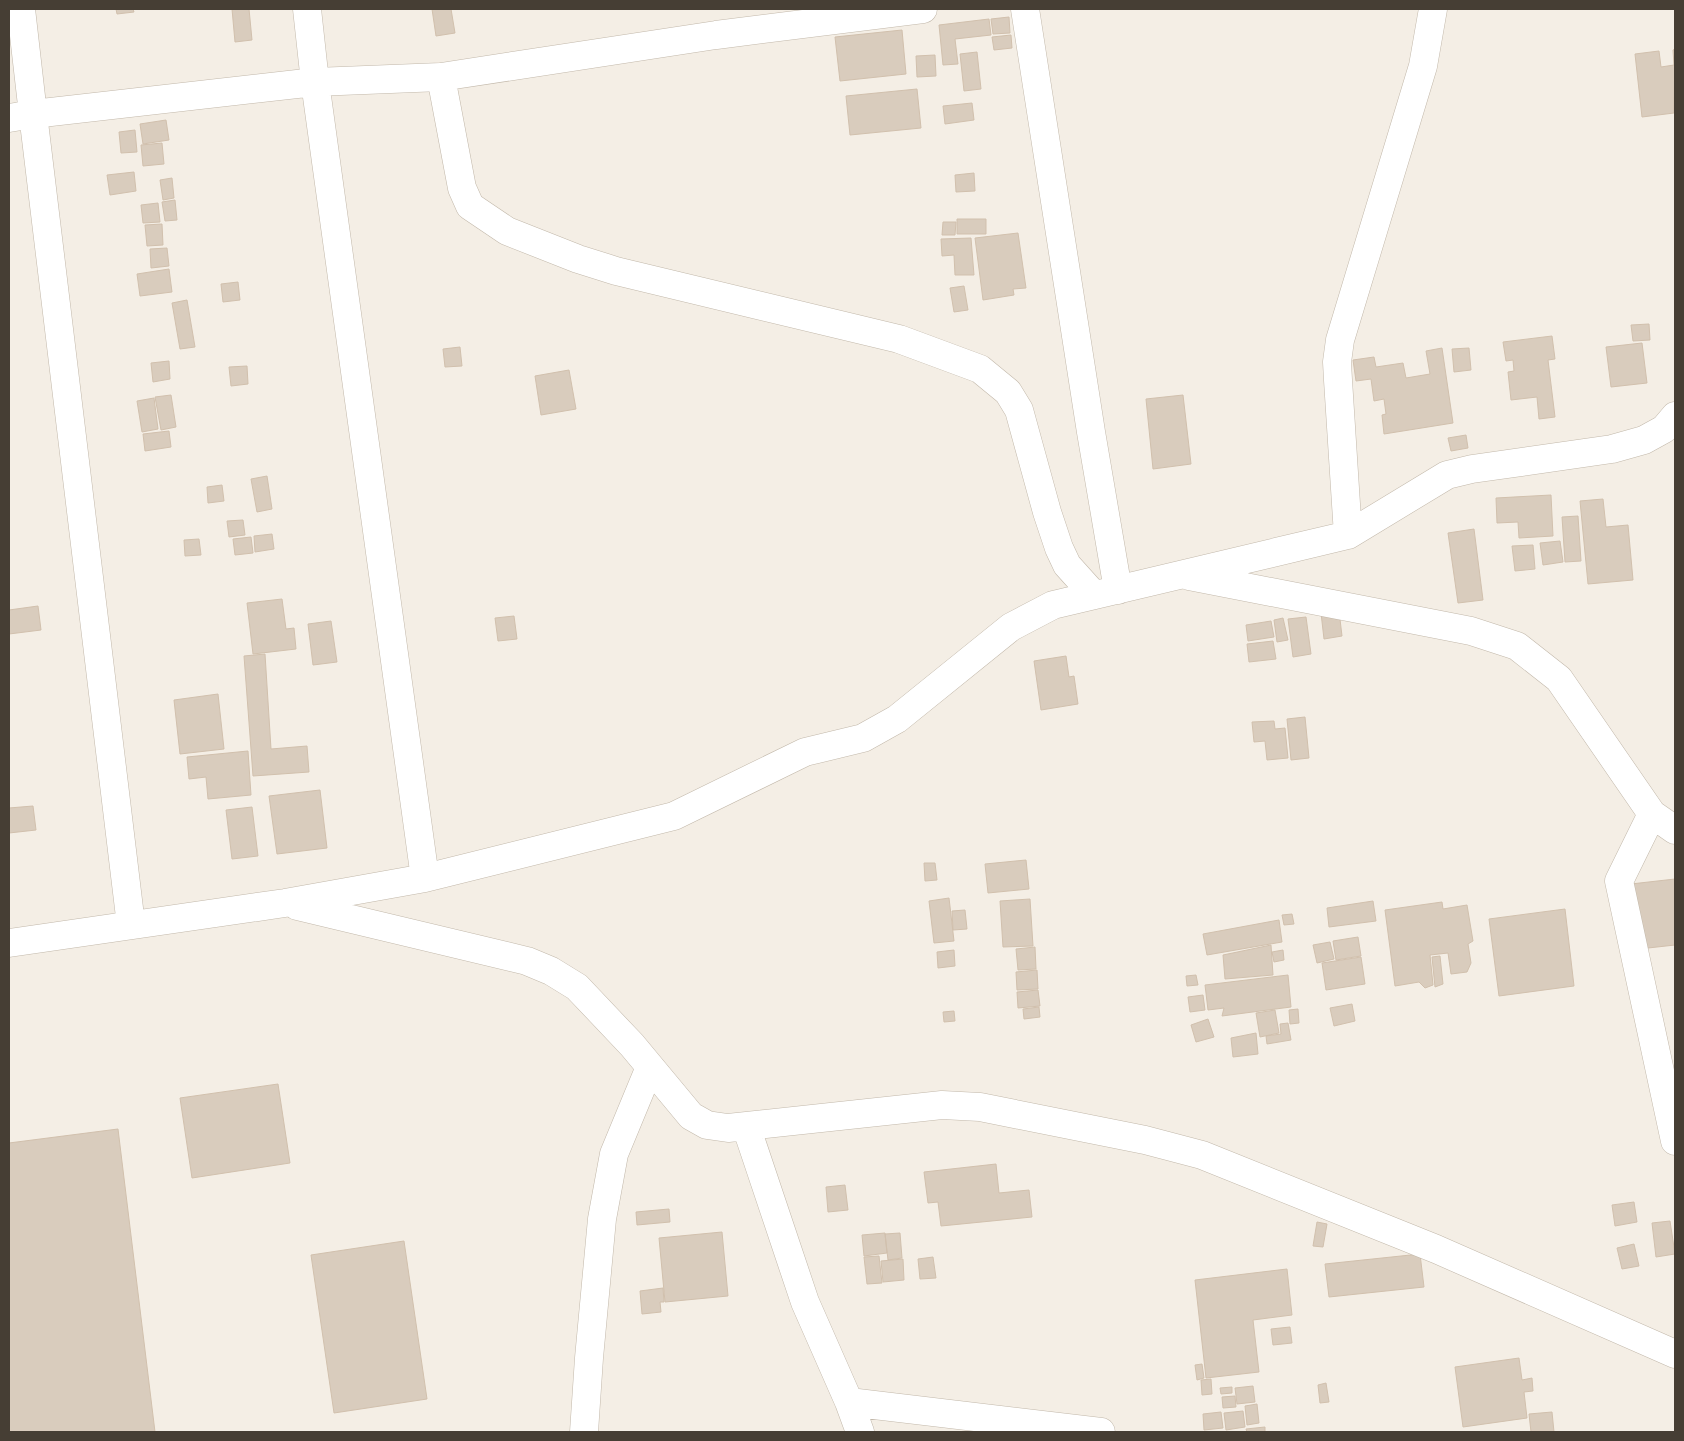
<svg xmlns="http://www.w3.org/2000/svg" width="1684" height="1441" viewBox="0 0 1684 1441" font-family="Helvetica,sans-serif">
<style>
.building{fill:#d9ccbd;stroke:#d1c0ad}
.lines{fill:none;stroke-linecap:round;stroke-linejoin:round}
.minor-casing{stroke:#c2b8aa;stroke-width:29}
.minor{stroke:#fff;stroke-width:28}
</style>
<rect width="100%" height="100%" fill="#f4eee5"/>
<path class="building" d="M116,9H133L134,12L117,14Z
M232,9H249L252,40L235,42Z
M432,9H451L455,33L436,36Z
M1009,17L1010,33L993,34L991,19Z
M989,19L991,35L955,39L958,64L943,65L939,25Z
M902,30L906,74L840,81L835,37Z
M1011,35L1012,48L994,50L992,37Z
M1675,49L1674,113L1642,117L1635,54L1659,51L1661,67L1674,65L1673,50Z
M977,52L981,89L964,91L960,54Z
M935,55L936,76L917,77L916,56Z
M917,89L921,128L850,135L846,96Z
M972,103L974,120L945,124L943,106Z
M166,120L169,140L143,144L140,124Z
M135,130L137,152L121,153L119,132Z
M162,143L164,164L143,166L141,145Z
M134,172L136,191L110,195L107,175Z
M974,173L975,191L956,192L955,175Z
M172,178L174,198L163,200L160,180Z
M175,200L177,220L165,221L162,202Z
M158,203L160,222L143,223L141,205Z
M957,219H986V234H957Z
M943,222H956L955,235H942Z
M162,224L163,245L147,246L145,225Z
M1018,233L1026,288L1013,289L1014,295L983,300L975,238Z
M971,238L974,275H955L954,255L942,256L941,239Z
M167,248L169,266L151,268L150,249Z
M169,269L172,292L140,296L137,274Z
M238,282L240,300L223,302L221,284Z
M964,286L968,310L954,312L950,288Z
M187,300L195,347L180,349L172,303Z
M1649,324L1650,340L1633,341L1631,325Z
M1552,336L1555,359L1548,360L1555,417L1539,419L1537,397L1511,400L1508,372L1514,371L1513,360L1506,361L1503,342Z
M1642,343L1647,383L1611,387L1606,347Z
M460,347L462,366L445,367L443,349Z
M1442,348L1453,423L1384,434L1382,415L1386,414L1384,399L1374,401L1371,379L1356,381L1353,360L1374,357L1376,367L1403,363L1406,378L1430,374L1426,351Z
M1469,348L1471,370L1454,372L1452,349Z
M169,361L170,379L153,382L151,363Z
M247,366L248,384L231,386L229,367Z
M569,370L576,409L541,415L535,376Z
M171,395L176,427L161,430L155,397Z
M1183,395L1191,464L1153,469L1146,399Z
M154,398L158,429L142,432L137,401Z
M169,431L171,447L145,451L143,434Z
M1466,435L1468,448L1451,451L1448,438Z
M267,476L272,509L257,512L251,479Z
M222,485L224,501L208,503L207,487Z
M1551,495L1553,536L1519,538L1518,522L1497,523L1496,498Z
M1603,499L1606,527L1628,525L1633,580L1588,584L1580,501Z
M1578,516L1581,561L1565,562L1562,517Z
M243,520L245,535L229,537L227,521Z
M1474,529L1483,600L1458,603L1448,533Z
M272,534L274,549L255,552L254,536Z
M251,537L253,553L235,555L233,539Z
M199,539L201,555L185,556L184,540Z
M1560,541L1563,562L1543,565L1540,543Z
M1533,545L1535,569L1515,571L1512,546Z
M282,599L286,629L294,628L296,649L253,654L247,603Z
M38,606L41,630L9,634V610Z
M1339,611L1342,636L1324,639L1321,613Z
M514,616L517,639L498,641L495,618Z
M1306,617L1311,654L1293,657L1288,619Z
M1283,618L1288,640L1277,642L1274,620Z
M331,621L337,662L313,665L308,624Z
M1271,621L1274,637L1248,641L1246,625Z
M1273,641L1276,659L1249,662L1247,644Z
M265,654L271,749L307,746L309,772L253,776L244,656Z
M1066,656L1069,677L1074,676L1078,704L1041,710L1034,661Z
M218,694L224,749L180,754L174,700Z
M1305,717L1309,758L1291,760L1287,719Z
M1274,721L1275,729L1285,728L1288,758L1267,760L1265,741L1254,742L1252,722Z
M248,751L251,795L208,799L206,777L189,779L187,757Z
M320,790L327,848L277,854L269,796Z
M33,806L36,830L9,833V808Z
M252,807L258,856L232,859L226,810Z
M1026,860L1029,889L988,893L985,864Z
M924,863H935L937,880L925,881Z
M1675,879V945L1639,949L1631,884Z
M949,898L954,941L934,943L929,901Z
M1030,899L1033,946L1003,947L1000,901Z
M1373,901L1376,921L1329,927L1327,908Z
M1442,902L1443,909L1467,905L1473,941L1468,944L1471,963L1467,972L1451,974L1448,953L1430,955L1433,985L1425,988L1419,982L1395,986L1385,910Z
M1565,909L1574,986L1499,996L1489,919Z
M965,910L967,929L953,930L952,911Z
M1292,914L1294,924L1284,925L1282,915Z
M1279,920L1282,942L1207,955L1203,934Z
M1358,937L1361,956L1336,960L1333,941Z
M1330,942L1334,959L1317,963L1313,945Z
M1271,945L1273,975L1225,979L1223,955Z
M1035,947L1036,969L1018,970L1016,949Z
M954,950L955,966L938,968L937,952Z
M1283,950L1284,960L1274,962L1272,952Z
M1440,956L1443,984L1435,987L1432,957Z
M1361,957L1365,984L1326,990L1322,963Z
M1037,970L1038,989L1017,990L1016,972Z
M1196,975L1198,985L1187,986L1186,976Z
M1288,975L1291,1007L1222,1016L1224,1008L1208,1010L1205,985Z
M1038,990L1040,1006L1018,1008L1017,992Z
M1203,995L1205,1010L1190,1012L1188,997Z
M1352,1004L1355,1021L1334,1026L1330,1008Z
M1039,1007L1040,1017L1024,1019L1023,1009Z
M1298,1009L1299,1023L1290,1024L1289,1010Z
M1275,1010L1279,1033L1260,1037L1256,1013Z
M954,1011L955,1021L944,1022L943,1012Z
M1208,1019L1214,1037L1196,1042L1191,1025Z
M1288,1023L1291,1040L1267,1044L1266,1036L1281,1034L1280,1024Z
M1256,1033L1258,1054L1233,1057L1231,1038Z
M278,1084L290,1163L192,1178L180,1098Z
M118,1129L155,1432H9V1143Z
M996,1164L999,1193L1029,1190L1032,1217L941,1226L938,1202L928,1203L924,1172Z
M845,1185L848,1210L828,1212L826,1187Z
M1634,1202L1637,1222L1615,1226L1612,1205Z
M669,1209L670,1222L637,1225L636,1212Z
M1670,1221L1675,1254L1656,1257L1652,1223Z
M1317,1222L1327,1224L1323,1247L1313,1246Z
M722,1232L728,1296L665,1302L659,1238Z
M885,1233L887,1253L864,1256L862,1235Z
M900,1233L902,1258L888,1260L885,1234Z
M404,1241L427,1399L334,1413L311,1255Z
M1634,1244L1639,1266L1622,1269L1617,1248Z
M1420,1254L1424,1287L1329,1297L1325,1264Z
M879,1256L882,1283L867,1284L864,1257Z
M933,1257L936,1278L920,1279L918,1259Z
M903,1259L904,1280L883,1282L881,1261Z
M1287,1269L1292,1315L1253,1320L1259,1372L1206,1378L1195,1280Z
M663,1288L664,1302H660L661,1312L642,1314L640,1291Z
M1290,1327L1292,1343L1273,1345L1271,1329Z
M1519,1358L1522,1380L1532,1378L1533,1391L1524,1392L1527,1418L1463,1427L1455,1367Z
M1202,1364L1204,1378L1197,1380L1195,1365Z
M1211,1379L1212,1394L1202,1395L1201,1380Z
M1326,1383L1329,1402L1320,1403L1318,1385Z
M1253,1386L1255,1402L1237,1404L1235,1388Z
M1232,1387V1393L1221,1394L1220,1388Z
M1235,1396L1236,1407L1223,1408L1222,1397Z
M1257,1404L1259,1423L1247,1425L1245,1406Z
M1243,1411L1245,1427L1226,1430L1224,1413Z
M1221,1412L1223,1428L1204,1430L1203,1414Z
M1552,1412L1554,1432H1531L1529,1414Z
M1265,1427V1432H1247L1246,1429Z"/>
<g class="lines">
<g class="minor-casing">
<path id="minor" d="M21,9L33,114L131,925
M307,9L315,82L425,878
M1025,9L1091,432L1118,590
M441,77L462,188L470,206L507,231L578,259L616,271L899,339L980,369L1008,392L1019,410L1047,512L1059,548L1067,565L1094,595
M9,118L33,114L315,82L441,77L716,35L923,9
M1348,535L1338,380L1337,362L1340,340L1423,66L1433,9
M1189,576L1471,631L1517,646L1559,679L1652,814L1675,830
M1652,814L1619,881L1675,1141
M297,906L527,961L551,971L577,987L632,1045L691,1116L707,1125L728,1128L942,1105L980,1107L1145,1140L1202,1155L1436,1249L1675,1354
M9,943L285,903L425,878L674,816L805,752L863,738L897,719L1011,627L1053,605L1348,535L1447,475L1472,469L1612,449L1644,440L1664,429L1675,416
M746,1126L805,1302L849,1402L860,1432
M849,1402L1101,1432
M584,1432L589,1358L602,1219L614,1154L650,1067"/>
</g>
<use href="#minor" class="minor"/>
</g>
<rect width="1684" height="1441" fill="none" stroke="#463e34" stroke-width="20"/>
</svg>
